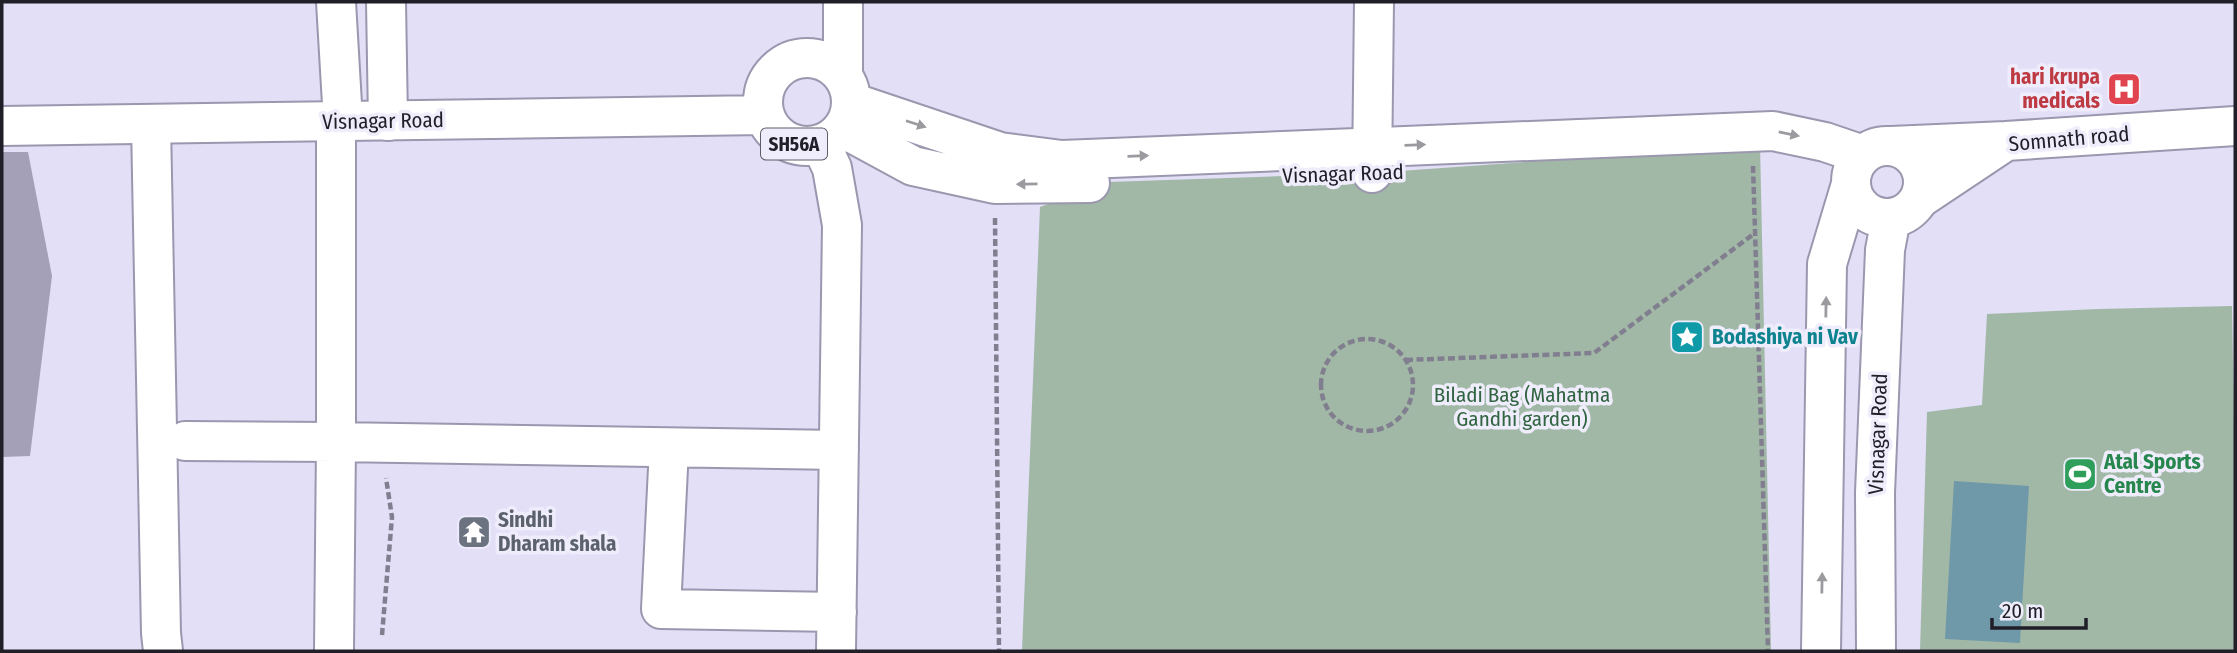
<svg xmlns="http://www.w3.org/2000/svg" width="2237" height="653" viewBox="0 0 2237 653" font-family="'Fira Sans Condensed',sans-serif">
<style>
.green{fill:#a2b8a6}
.water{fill:#6f98a9}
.building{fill:#a3a0b7}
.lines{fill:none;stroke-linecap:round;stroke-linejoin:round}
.minor-casing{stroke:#9a97ae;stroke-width:42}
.major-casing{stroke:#9a97ae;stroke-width:42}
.path{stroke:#817f8f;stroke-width:4.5;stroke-dasharray:7 3.5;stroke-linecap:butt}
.minor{stroke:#fff;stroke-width:38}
.major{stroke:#fff;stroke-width:38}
.oneway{fill:#9b9a9e}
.labels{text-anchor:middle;stroke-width:7;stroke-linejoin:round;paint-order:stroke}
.shield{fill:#efedfc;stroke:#5e5c67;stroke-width:2}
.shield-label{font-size:19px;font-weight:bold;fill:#201e27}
.health-label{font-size:21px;font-weight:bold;fill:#be3a42;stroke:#efedfc;text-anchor:end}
.street-label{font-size:21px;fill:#201e27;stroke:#efedfc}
.culture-label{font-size:21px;font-weight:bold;fill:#0d838f;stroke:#efedfc;text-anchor:start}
.park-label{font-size:21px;fill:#316440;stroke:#efedfc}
.leisure-label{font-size:21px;font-weight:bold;fill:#27864d;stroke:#efedfc;text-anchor:start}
.worship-label{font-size:21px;font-weight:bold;fill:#5b616d;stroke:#efedfc;text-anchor:start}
</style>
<rect width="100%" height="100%" fill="#e2dff7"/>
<path class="green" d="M1760,145L1771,651H1022L1040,207L1108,182L1372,173Z
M2232,306L2235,480V651H1920L1927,412L1982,405L1987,314L2098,309Z"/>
<path class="water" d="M1954,481L2029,486L2020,643L1945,639Z"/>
<path class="building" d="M2,152H28L52,276L30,456L2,457Z"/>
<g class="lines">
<g class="minor-casing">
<path id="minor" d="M336,2L343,121
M386,2L388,121
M336,121V442L839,450
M151,124L161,633L163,651
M821,145L832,168L842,225L836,651
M1891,146L2006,141
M1372,173L1374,2
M1919,199L2006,141L2235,126
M185,441L336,442L334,651
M669,448L661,609L837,612"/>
</g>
<g class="major-casing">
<path id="major" d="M843,2V76
M763 102a44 44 0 1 1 88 0a44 44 0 1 1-88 0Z
M851,102L1000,152L1062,160L1773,131L1825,142L1863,155
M2,126L765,115
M843,128L913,166L995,184L1090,183
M1851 182a36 36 0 1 1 72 0a36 36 0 1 1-72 0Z
M1821,651L1827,264L1851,184
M1876,651L1875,493L1885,250L1891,218"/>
</g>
<path class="path" d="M1753,166L1768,651
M995,218L999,651
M1321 385a46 46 0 1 1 92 0a46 46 0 1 1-92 0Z
M1406,360L1594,353L1755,233
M382,635L392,517L386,478"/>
<use href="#minor" class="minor"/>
<use href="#major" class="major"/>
</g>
<defs><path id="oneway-solid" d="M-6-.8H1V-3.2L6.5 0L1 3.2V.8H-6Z" transform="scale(1.75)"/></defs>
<g class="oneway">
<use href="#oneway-solid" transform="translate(916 124) rotate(18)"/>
<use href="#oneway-solid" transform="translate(1789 134) rotate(12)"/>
<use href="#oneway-solid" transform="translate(1415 145) rotate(-2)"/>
<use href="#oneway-solid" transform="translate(1138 156) rotate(-2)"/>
<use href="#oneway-solid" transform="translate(1027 184) rotate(179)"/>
<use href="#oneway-solid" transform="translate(1826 307) rotate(-89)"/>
<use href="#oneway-solid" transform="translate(1822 583) rotate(-89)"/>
</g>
<defs>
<g id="hospital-square" transform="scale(1.75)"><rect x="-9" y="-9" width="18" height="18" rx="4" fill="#e0444e" stroke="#efedfc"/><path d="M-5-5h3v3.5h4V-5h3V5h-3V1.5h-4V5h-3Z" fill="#fff"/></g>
<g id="sight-square" transform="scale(1.75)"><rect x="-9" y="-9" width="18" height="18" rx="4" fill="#0f9aa8" stroke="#efedfc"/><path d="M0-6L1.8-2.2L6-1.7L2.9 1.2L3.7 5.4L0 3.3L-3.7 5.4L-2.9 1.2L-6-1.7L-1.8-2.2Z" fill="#fff"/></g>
<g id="stadium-square" transform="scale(1.75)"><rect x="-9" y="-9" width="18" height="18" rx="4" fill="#2e9e5b" stroke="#efedfc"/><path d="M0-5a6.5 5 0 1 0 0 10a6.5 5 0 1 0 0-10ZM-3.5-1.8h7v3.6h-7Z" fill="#fff"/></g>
<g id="temple-square" transform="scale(1.75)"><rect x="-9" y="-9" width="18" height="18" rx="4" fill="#6b7280" stroke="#efedfc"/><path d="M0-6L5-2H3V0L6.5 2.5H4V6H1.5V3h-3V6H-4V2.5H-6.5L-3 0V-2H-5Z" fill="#fff"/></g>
</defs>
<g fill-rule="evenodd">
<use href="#hospital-square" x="2124" y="89"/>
<use href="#sight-square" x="1687" y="337"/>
<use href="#stadium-square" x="2080" y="474"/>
<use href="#temple-square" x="474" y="532"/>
</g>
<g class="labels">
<rect class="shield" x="761" y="128.5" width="66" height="31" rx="5"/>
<g class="shield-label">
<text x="794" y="151">SH56A</text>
</g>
<g class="health-label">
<text x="2100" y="84">hari krupa<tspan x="2100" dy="24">medicals</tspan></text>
</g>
<g class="street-label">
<text transform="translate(383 121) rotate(-1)" y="7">Visnagar Road</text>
<text transform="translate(2069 139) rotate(-5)" y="7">Somnath road</text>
<text transform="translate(1343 174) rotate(-2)" y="7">Visnagar Road</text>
<text transform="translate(1878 434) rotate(-88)" y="7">Visnagar Road</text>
</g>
<g class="culture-label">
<text x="1712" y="344">Bodashiya ni Vav</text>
</g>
<g class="park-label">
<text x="1522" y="402">Biladi Bag (Mahatma<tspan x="1522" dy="24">Gandhi garden)</tspan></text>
</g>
<g class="leisure-label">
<text x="2104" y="469">Atal Sports<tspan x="2104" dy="24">Centre</tspan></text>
</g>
<g class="worship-label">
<text x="498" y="527">Sindhi<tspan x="498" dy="24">Dharam shala</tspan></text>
</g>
</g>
<rect width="2237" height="653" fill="none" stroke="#201e27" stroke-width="7"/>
<path d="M1992 618v10h94v-10" fill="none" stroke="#201e27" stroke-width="3.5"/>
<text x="2002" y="618" font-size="21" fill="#201e27" stroke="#efedfc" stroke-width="5" paint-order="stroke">20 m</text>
</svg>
